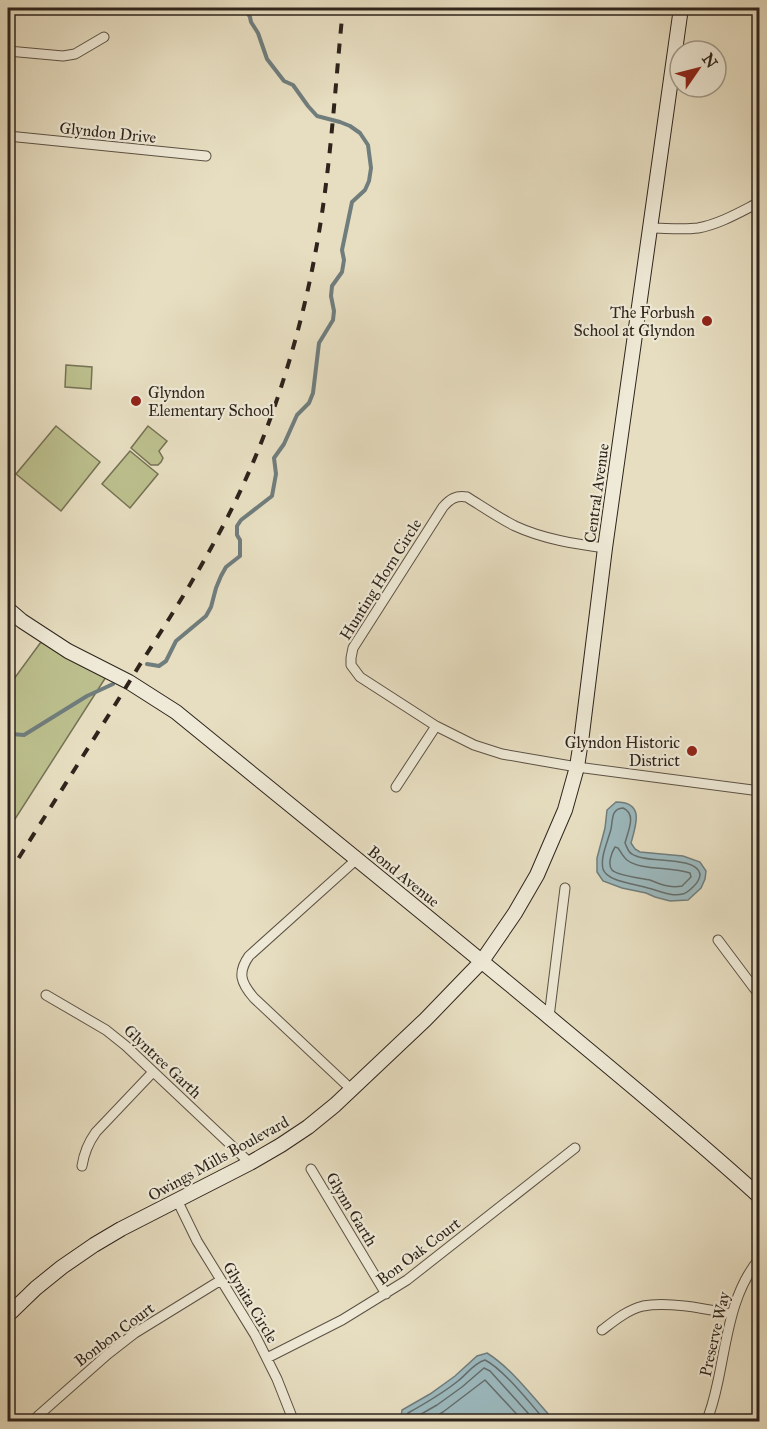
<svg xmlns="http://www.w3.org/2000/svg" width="767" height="1429" viewBox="0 0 767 1429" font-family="'IM FELL Great Primer',serif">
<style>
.green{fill:#bcc08e;stroke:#757255;stroke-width:1.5}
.water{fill:#9cb9be;stroke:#707d7d;stroke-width:1.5}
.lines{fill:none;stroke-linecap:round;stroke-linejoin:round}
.shore{stroke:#656e6d;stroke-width:1.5}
.stream{stroke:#707d7d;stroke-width:4}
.street-casing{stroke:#5c5245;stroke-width:11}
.secondary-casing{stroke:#2e241c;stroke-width:16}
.street{stroke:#efead7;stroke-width:9}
.secondary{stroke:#efead7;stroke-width:14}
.rail{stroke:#2e241c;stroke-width:4;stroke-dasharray:10 10;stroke-linecap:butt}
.poi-dot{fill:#8f2418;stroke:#efead7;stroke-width:2}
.labels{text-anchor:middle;stroke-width:4.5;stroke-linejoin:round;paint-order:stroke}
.street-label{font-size:16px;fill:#2e241c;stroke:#efead7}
.poi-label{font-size:16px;fill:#2e241c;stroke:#efead7;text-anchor:end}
</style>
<rect width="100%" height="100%" fill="#e7dec1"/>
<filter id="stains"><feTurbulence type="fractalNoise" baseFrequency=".00333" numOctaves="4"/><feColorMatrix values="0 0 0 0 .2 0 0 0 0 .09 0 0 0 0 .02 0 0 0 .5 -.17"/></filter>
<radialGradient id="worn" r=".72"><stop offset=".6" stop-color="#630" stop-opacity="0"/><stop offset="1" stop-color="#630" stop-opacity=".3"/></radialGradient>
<path class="green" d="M66,365L92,367L91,389L65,387Z
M56,426L100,462L61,511L16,474Z
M148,426L167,441L159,451L163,458L161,462L158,465H151L131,448Z
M130,451L158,474L130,508L102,484Z
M41,642L106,677L8,830V687Z"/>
<path class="water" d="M616,802C645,802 636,825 631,843L635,849L640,852L683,856L700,862L706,871L705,879L701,888L688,900L670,901L655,897L646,893L622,888L603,881L597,872V858L605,828L607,810Z
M487,1353C511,1368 531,1395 550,1416L549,1421H403L401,1417L402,1410L430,1394L455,1376L477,1356Z"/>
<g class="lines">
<path class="shore" d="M623,808C637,814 628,831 625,843C627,847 628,852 632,854C645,864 696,855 700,874C700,878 697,883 694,886C691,889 687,893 683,894C671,897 660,891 648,888C637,884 607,882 603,869C600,857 608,841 611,829C613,819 611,809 623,808Z
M615,847L618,848C621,852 623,857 627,860C641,871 672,866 690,873L691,877L682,886C677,887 673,887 668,886C661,885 656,882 650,880C641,878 618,876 612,870C607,864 612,852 615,847Z
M408,1422V1413C426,1403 443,1393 458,1381C467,1374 474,1363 485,1360C503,1369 529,1402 543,1418L544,1422
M415,1422L416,1417L437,1405L462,1387L484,1368L490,1371L536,1422
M427,1422L443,1412L485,1380L524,1422"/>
<path class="stream" d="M147,664L159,666L166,661L176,641L206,616L211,607L216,588L221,576L226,567L240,556V540L237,535V526L241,520L272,496L276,474L274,458L284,444L297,415L309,403L313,393L319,343L333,320L334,311L331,296L332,286L342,272L344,260L342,250L352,202L365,190L369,181L371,168L368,145L360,133L350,126L340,122L317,116L308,106L293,85L284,81L267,59L258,33L251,22L250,17L246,11L240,8
M8,735L11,734L24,735L87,696L113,684"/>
<g class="street-casing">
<path id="street" d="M8,51L63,56L75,54L104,37
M8,136L206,156
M650,228C665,228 683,230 698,228C720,224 740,212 760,202
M605,548C575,544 543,539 515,526C499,518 483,507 467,497C456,495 450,499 443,507L353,648L351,658V665L360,677L436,726L474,745L502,754L577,767L760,791
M396,787L436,726
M718,940L760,996
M46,995L106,1030L126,1046L250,1163
M549,1017L565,888
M352,1090L254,998C241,983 237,973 249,956L357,859
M82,1166C84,1153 88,1143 96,1132L153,1072
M311,1169L386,1294
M177,1200L197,1241L255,1335L277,1379L294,1422
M602,1330C614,1321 627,1310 643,1306C668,1301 706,1309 732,1314
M267,1358L342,1320L407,1280L575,1148
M31,1422L108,1354L135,1333L221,1280
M706,1422C712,1409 715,1395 718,1381C727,1339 731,1292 760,1258"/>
</g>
<g class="secondary-casing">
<path id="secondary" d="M8,609L22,621L68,651L129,682L176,712C300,813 425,914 549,1017C620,1076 691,1134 760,1197
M8,1315L36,1288L62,1267L94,1245L121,1229L250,1163L281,1145L308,1127L335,1105L425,1020L482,961L515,913L537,875L565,810L577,767L582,734L605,548L681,8"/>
</g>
<use href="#street" class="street"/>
<use href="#secondary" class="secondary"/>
<path class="rail" d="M8,875C52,805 96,736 139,666C164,627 189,588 211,548C241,495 266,436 284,378C298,334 309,289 317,244C331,166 335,86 343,8"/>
</g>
<g class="poi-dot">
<circle cx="707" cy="321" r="6"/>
<circle cx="136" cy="401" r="6"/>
<circle cx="692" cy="751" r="6"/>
</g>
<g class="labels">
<g class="street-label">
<text transform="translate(108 132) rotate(6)" y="6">Glyndon Drive</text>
<text transform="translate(596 493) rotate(-82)" y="6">Central Avenue</text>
<text transform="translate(380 579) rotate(-58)" y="6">Hunting Horn Circle</text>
<text transform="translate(404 876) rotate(39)" y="6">Bond Avenue</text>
<text transform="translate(163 1061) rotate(43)" y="6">Glyntree Garth</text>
<text transform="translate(218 1158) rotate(-29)" y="6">Owings Mills Boulevard</text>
<text transform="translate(352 1209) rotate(59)" y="6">Glynn Garth</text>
<text transform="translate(418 1251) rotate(-37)" y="6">Bon Oak Court</text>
<text transform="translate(251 1302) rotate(59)" y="6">Glynita Circle</text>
<text transform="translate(114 1334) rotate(-37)" y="6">Bonbon Court</text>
<text transform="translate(714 1334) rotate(-77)" y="6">Preserve Way</text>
</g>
<g class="poi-label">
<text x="695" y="318">The Forbush<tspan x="695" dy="18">School at Glyndon</tspan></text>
<text x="148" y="398" text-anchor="start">Glyndon<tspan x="148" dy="18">Elementary School</tspan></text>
<text x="680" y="748">Glyndon Historic<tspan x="680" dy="18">District</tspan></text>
</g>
</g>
<rect width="767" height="1429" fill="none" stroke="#e7dec1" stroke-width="30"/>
<rect x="9" y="9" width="749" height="1411" fill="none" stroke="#2e241c" stroke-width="3"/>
<rect x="15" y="15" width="737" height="1399" fill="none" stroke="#2e241c" stroke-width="1.5"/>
<g transform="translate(698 69) rotate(55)"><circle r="28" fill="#efead7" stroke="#a29b8c" stroke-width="1.5"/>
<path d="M0-4.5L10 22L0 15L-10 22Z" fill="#8f2418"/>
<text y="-9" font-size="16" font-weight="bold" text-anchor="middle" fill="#2e241c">N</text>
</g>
<rect width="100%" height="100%" filter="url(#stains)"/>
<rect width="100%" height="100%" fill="url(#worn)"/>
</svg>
